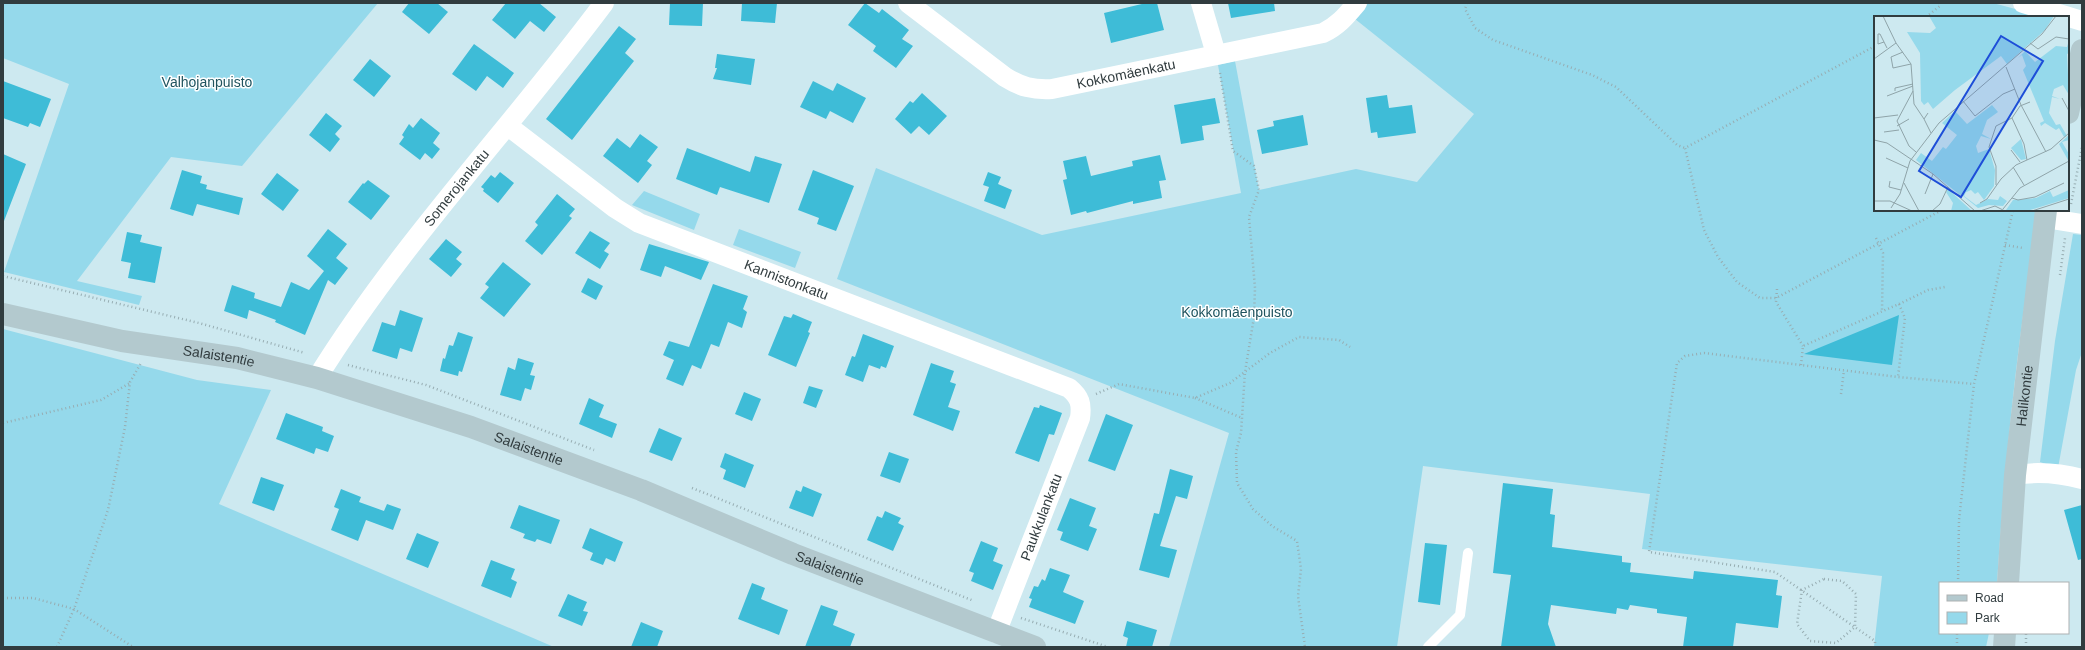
<svg xmlns="http://www.w3.org/2000/svg" width="2085" height="650" viewBox="0 0 2085 650" font-family="Arial,sans-serif">
<style>
.green{fill:#95d9eb}
.building{fill:#3ebcd7}
.lines{fill:none;stroke-linecap:round;stroke-linejoin:round}
.path{stroke:#97adb2;stroke-width:2.5;stroke-dasharray:1 3;stroke-linecap:butt}
.lane{stroke:#fff;stroke-width:10}
.street{stroke:#fff;stroke-width:20}
.secondary{stroke:#b3c9ce;stroke-width:22}
.labels{text-anchor:middle;stroke-width:3;stroke-linejoin:round;paint-order:stroke}
.street-label{font-size:14px;fill:#313c3f;stroke:#fff}
.park-label{font-size:14px;fill:#1f535e;stroke:#fff}
.inset-road{fill:none;stroke:#8fa4a9;stroke-width:1}
.view{fill:#1d4ed8;fill-opacity:0.15;stroke:#1d4ed8;stroke-width:2}
.inset-edge{fill:none;stroke:#313c3f;stroke-width:2}
</style>
<rect width="100%" height="100%" fill="#cde9f0"/>
<path class="green" d="M3,3H378L242,166L171,157L77,281L142,296L139,305L4,272L69,84L3,58Z
M1368,3H1993L2045,17H1875V210H2039C2018,334 2005,458 1997,583H1940V633H1989L1986,647H1874L1882,576L1642,549L1650,494L1423,466L1397,647H1169L1229,433L837,279L876,168L1042,235L1241,193L1218,65L1235,61L1259,190L1356,169L1417,182L1474,114L1355,19Z
M644,191L700,214L694,230L632,205Z
M739,229L801,252L795,268L733,245Z
M2073,234L2082,235V352L2076,370L2058,468L2040,462L2055,341Z
M3,329L197,380L271,390L219,504L554,647H3Z"/>
<path class="building" d="M409,3H437L448,12L429,34L402,12Z
M506,3H539L556,17L544,32L530,21L515,39L492,20Z
M670,3H703L702,26L669,25Z
M742,3H777L775,23L741,21Z
M865,3L879,13L882,9L909,30L902,39L913,46L896,68L873,51L876,46L848,25Z
M1146,3H1157L1164,30L1111,43L1104,13Z
M1228,3H1274L1275,11L1231,18Z
M619,26L636,39L625,53L634,61L572,140L546,119Z
M474,44L514,73L503,88L487,76L476,91L452,74Z
M717,54L755,59L751,85L713,79L717,68H715Z
M370,59L391,76L374,97L353,80Z
M3,81L51,99L40,127L30,123L28,127L3,118Z
M813,81L833,91L837,83L866,98L853,123L830,111L826,119L800,107Z
M922,93L947,116L929,135L919,126L911,134L895,119L910,101L913,103Z
M1387,95L1389,108L1412,105L1416,133L1378,138L1377,132L1371,133L1366,98Z
M1215,98L1220,123L1202,126L1204,140L1181,144L1174,105Z
M326,113L342,126L335,134L340,139L330,152L309,135Z
M1303,115L1308,145L1262,154L1257,130L1274,126L1273,121Z
M421,118L440,133L433,143L440,149L432,159L425,153L420,160L399,144L404,137L402,135L409,124L413,128Z
M640,134L658,147L647,161L652,165L638,183L603,156L617,138L630,148Z
M687,148L750,172L755,156L782,164L769,203L720,187L717,195L676,179Z
M3,154L26,164L4,221L3,220Z
M1160,155L1166,180L1159,181L1162,198L1133,204V201L1087,213L1086,211L1071,215L1063,180L1067,179L1063,161L1086,156L1091,176L1133,166L1132,161Z
M182,170L202,176L200,183L207,185L206,189L243,198L239,215L197,204L193,216L170,209Z
M813,170L854,186L836,231L817,224L819,218L798,210Z
M500,172L514,183L498,203L483,191L484,189L481,187L491,175L495,178Z
M988,172L1001,177L998,184L1012,190L1005,209L984,201L989,187L983,185Z
M277,173L299,190L283,211L261,194Z
M368,180L390,196L371,220L348,202L363,183L364,184Z
M557,194L575,209L569,216L572,218L542,255L525,241L538,225L535,222Z
M328,229L347,244L336,258L348,268L335,285L328,280L305,335L275,322L276,320L249,310L247,319L224,311L232,285L255,293L254,298L281,307L291,282L309,290L324,271L307,256Z
M590,231L610,243L604,251L609,254L600,269L575,253Z
M127,232L142,235L140,242L162,247L155,283L128,278L131,263L121,261Z
M446,239L462,252L456,259L462,264L451,277L429,259Z
M649,244L709,262L701,280L665,266L661,277L640,270Z
M503,262L531,284L504,317L480,298L489,287L485,284Z
M588,278L603,286L596,300L581,292Z
M713,284L748,296L743,309L747,312L742,328L728,322L719,347L711,344L701,369L692,365L683,386L666,379L674,360L663,355L669,341L689,347Z
M400,310L423,318L412,352L400,348L397,359L372,351L382,322L395,326Z
M793,314L812,322L808,332L810,333L796,367L768,355L784,316L791,318Z
M1899,315L1892,365L1804,354Z
M458,332L473,337L462,372L459,371L458,376L440,371L443,358L445,359L449,345L453,346Z
M863,334L894,346L886,368L881,366L880,369L869,365L863,382L845,375L852,356L855,357Z
M518,358L534,363L530,375L535,376L531,390L525,388L521,401L500,395L508,367L515,370Z
M931,363L954,371L950,382L956,384L948,407L960,411L953,431L913,415Z
M809,386L823,390L816,408L803,403Z
M744,392L761,399L752,421L735,414Z
M589,398L604,405L599,417L617,424L612,438L579,424Z
M1040,405L1062,413L1054,435L1049,434L1039,462L1015,453L1034,407L1039,408Z
M286,413L323,427L322,431L334,436L328,452L316,448L314,454L276,439Z
M1106,414L1133,425L1115,471L1088,461Z
M659,428L682,438L672,461L649,452Z
M889,452L909,459L900,483L880,476Z
M725,453L754,465L745,488L723,479L726,470L720,467Z
M1170,469L1193,476L1187,499L1176,496L1160,546L1177,550L1169,578L1139,570L1154,513L1159,514Z
M261,477L284,485L274,511L252,503Z
M1503,483L1553,489L1550,514L1555,515L1552,547L1622,556V562L1631,563L1630,572L1693,579L1694,571L1778,580L1776,595L1782,596L1778,628L1736,623L1733,647H1683L1687,617L1657,613V609L1630,605L1628,610L1617,608L1616,614L1551,605L1548,624L1556,647H1501L1511,575L1493,573Z
M803,486L822,494L813,517L789,508L796,490L801,492Z
M341,489L361,497L359,502L384,511L387,504L401,509L393,530L366,520L358,541L331,530L339,509L334,507Z
M1070,498L1096,508L1089,526L1097,529L1088,551L1060,540L1063,532L1057,530Z
M519,505L560,520L551,544L537,539L535,542L523,538L525,534L510,528Z
M2082,505V559L2078,560L2064,510Z
M885,511L901,518L898,523L904,526L893,551L867,540L877,516L882,518Z
M590,528L623,542L615,562L606,558L603,565L590,560L593,553L582,548Z
M417,533L439,542L428,568L406,559Z
M981,541L998,548L993,561L1003,565L993,590L971,581L974,573L969,571Z
M1425,543L1447,545L1440,605L1418,602Z
M491,560L515,569L511,579L517,582L511,598L481,586Z
M1050,568L1070,575L1063,592L1084,601L1075,624L1029,607L1032,599L1029,598L1034,586L1038,587L1042,579L1045,581Z
M752,583L765,588L761,599L788,610L779,635L738,619Z
M568,594L587,602L583,611L588,612L582,626L558,616Z
M821,605L838,611L833,625L855,634L850,647H805Z
M1127,621L1157,630L1152,647H1126L1128,638L1123,636Z
M641,622L663,631L657,647H631Z"/>
<g class="lines">
<path class="path" d="M1467,3L1465,9L1475,28L1493,40L1592,75L1616,87L1677,145L1685,148
M1926,17L1940,6L1939,3
M1875,46L1685,148L1704,230L1718,257L1737,282L1760,298H1776L1942,210
M1220,73L1233,151L1254,166L1259,190L1249,217L1255,288L1254,317L1245,372L1241,433L1236,452L1237,483L1253,509L1272,526L1297,541L1301,569L1298,596L1305,647
M2071,204L2082,147
M1876,238L1883,253L1882,311
M2005,245L2023,248
M2060,275L2065,238
M3,276L199,323L305,353
M1777,289L1776,302L1803,346
M1899,304L1928,290L1945,287
M348,365L426,385L594,450
M1801,365L1803,346L1899,304L1905,318L1898,377
M1096,394L1119,384L1195,398L1230,383L1270,353L1299,337L1339,340L1350,347
M1841,394L1844,370
M1195,398L1242,418
M3,423L101,400L130,383
M692,488L974,601
M1824,579L1842,581L1856,594L1855,627L1836,643L1810,641L1797,624L1802,590Z
M1958,583L1959,520L1974,384L2013,210
M3,598H33L74,609L133,647
M1021,618L1108,647
M57,647L74,609L108,510L125,427L130,382L141,363
M1875,647V641L1775,572L1649,552L1677,363L1685,356L1704,353L1898,377L1974,384
M1957,647V633
M2026,647V633"/>
<path class="lane" d="M1428,647L1460,615L1468,553"/>
<g class="street">
<path id="s1" d="M908,3L1005,77C1021,87 1033,90 1052,89L1323,33C1338,26 1346,16 1357,3"/>
<path d="M1201,3L1216,54"/>
<path d="M2023,3L2082,21"/>
<path id="s2" d="M508,126L615,208L639,223L1069,388C1080,397 1082,404 1080,418L996,633"/>
<path d="M2045,218L2082,224"/>
<path id="s3" d="M317,378C400,244 510,129 604,3"/>
<path d="M2015,475C2039,471 2059,473 2082,479"/>
</g>
<g class="secondary">
<path d="M2068,113L2082,50"/>
<path id="s4" d="M3,314L122,341L237,358L317,378L471,427L641,490L793,554L1035,647"/>
<path id="s5" d="M2008,583L2015,475L2046,210"/>
<path d="M2004,647L2005,633"/>
</g>
</g>
<g class="labels">
<g class="street-label">
<text dy="5" stroke="none"><textPath href="#s1" startOffset="247">Kokkomäenkatu</textPath></text>
<text dy="5" stroke="none"><textPath href="#s3" startOffset="236">Somerojankatu</textPath></text>
<text dy="5" stroke="none"><textPath href="#s2" startOffset="321">Kannistonkatu</textPath></text>
<text dy="5" stroke="none"><textPath href="#s4" startOffset="220">Salaistentie</textPath></text>
<text dy="5" stroke="none"><textPath href="#s5" startOffset="188">Halikontie</textPath></text>
<text dy="5" stroke="none"><textPath href="#s4" startOffset="544">Salaistentie</textPath></text>
<text transform="translate(1041 517) rotate(-69)" y="5">Paukkulankatu</text>
<text dy="5" stroke="none"><textPath href="#s4" startOffset="868">Salaistentie</textPath></text>
</g>
<g class="park-label">
<text x="207" y="87">Valhojanpuisto</text>
<text x="1237" y="317">Kokkomäenpuisto</text>
</g>
</g>
<g transform="translate(1874 16)">
<rect width="195" height="195" fill="#cde9f0"/>
<path d="M55,0L111,1L180,0L171,14L133,48L127,40L81,74L59,93L54,86L50,89L47,85L46,37L33,16L56,17L62,12ZM195,24V37L193,38L195,79L189,69L180,73L178,80L186,83L178,81L175,97L182,109L186,108L193,120L190,121L185,112L182,114L171,107L167,110L166,107L170,105L149,54L152,50L148,39L144,42L151,35L161,46L182,30L193,31ZM118,89L124,96L113,104L108,118L117,123L107,120L102,130L104,137L115,133L121,154L120,170L110,184L104,176L101,178L97,174L86,179L42,144L47,137L58,145L69,131L72,133L83,119L68,107L81,95L93,108ZM195,119V124L188,126L195,138L194,144L185,128ZM147,123L152,143L147,144L137,132ZM74,173L98,195H77L79,187L72,176ZM195,174V182L153,195L132,194L139,184L162,182L176,175L179,181ZM92,176L90,180L102,189L114,183L124,184L126,180L133,185L129,190L115,189L104,192L88,179Z" fill="#95d9eb"/>
<path class="inset-road" d="M9,0L22,27L37,48L39,75L23,105L35,130L42,136M10,26L4,28V18H6L13,32M156,27L164,33L182,21L195,23M29,36L17,41L19,52L37,48M0,43L22,27M132,51L147,89L172,136M21,75V72L39,68M39,75L40,88L50,103M13,80L39,70M188,82L195,95M89,85L101,100L129,78L141,73M54,97L50,103L57,117M0,102L24,99M138,102L150,128L153,144M23,110L35,103M10,116L25,114M0,124L13,127L59,158L101,195M137,134L146,146M12,142L34,152M139,151L150,169M16,165L15,171L27,174M30,167L45,195M122,169V150L115,131L122,110L138,102L146,90L156,86M51,178L59,158M138,182L144,184L161,181L190,167M0,185H16L38,195M106,187L113,183L127,163L142,149L177,133L195,117M17,192L26,178L36,145L65,107L168,18L182,0M129,193L146,172L195,145M58,195L66,188L74,171M106,195L121,190L131,195M158,195L195,183"/>
<path class="view" d="M127,20L169,45L87,181L45,155Z"/>
<rect width="195" height="195" class="inset-edge"/>
</g>
<rect width="2085" height="650" fill="none" stroke="#313c3f" stroke-width="8"/>
<rect x="1939" y="582" width="130" height="52" fill="#ffffff" stroke="#adb1b2"/>
<rect x="1947" y="595" width="20" height="6" fill="#b3c9ce" stroke="#adb1b2"/>
<text x="1975" y="602" font-size="12" fill="#313c3f">Road</text>
<rect x="1947" y="612" width="20" height="12" fill="#95d9eb" stroke="#adb1b2"/>
<text x="1975" y="622" font-size="12" fill="#313c3f">Park</text>
</svg>
